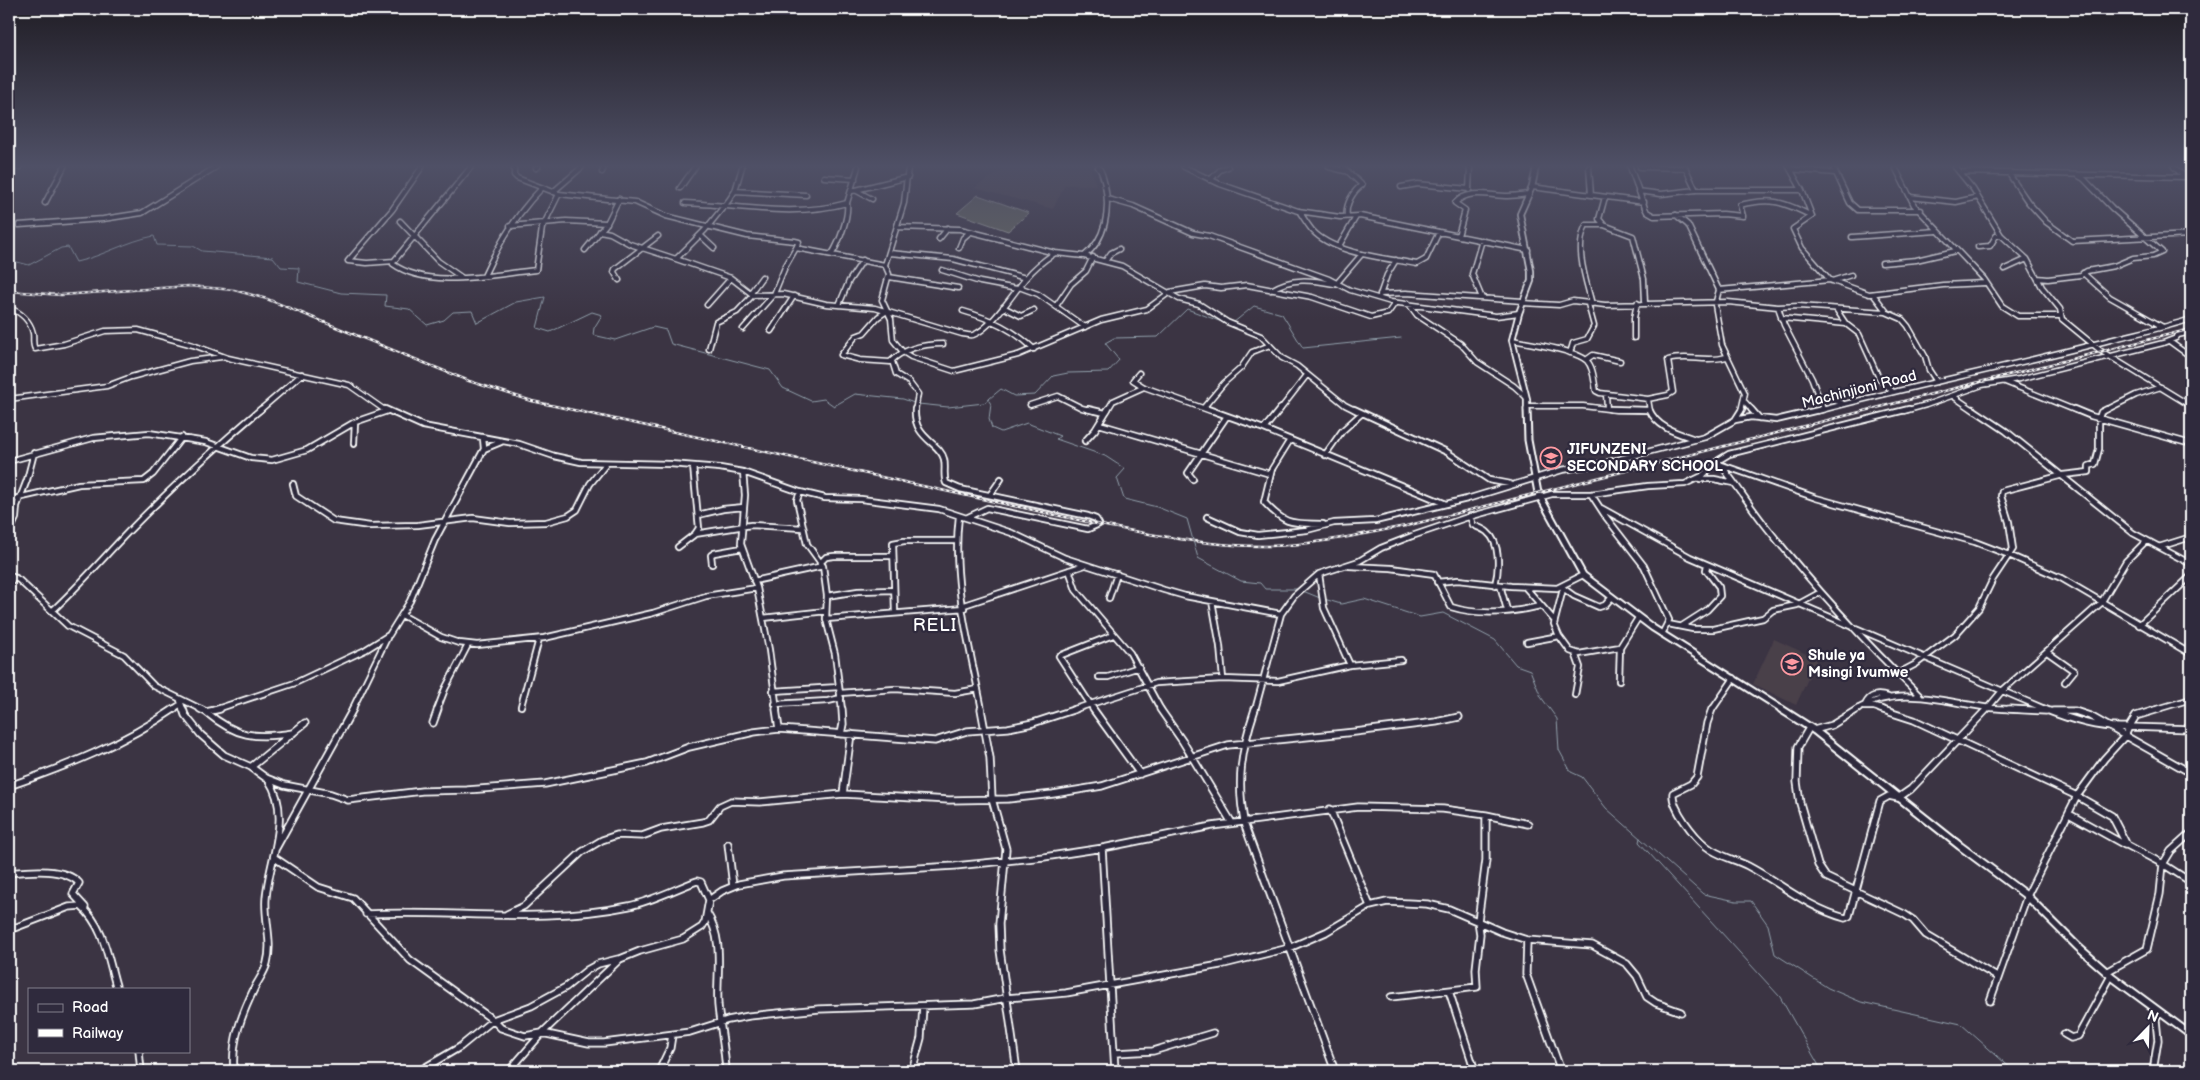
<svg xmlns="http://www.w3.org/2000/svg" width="2200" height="1080" viewBox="0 0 2200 1080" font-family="'Balsamiq Sans',sans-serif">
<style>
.built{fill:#493f4a}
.green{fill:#676b5e;stroke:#b3b5ae}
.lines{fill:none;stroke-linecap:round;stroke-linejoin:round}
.stream{stroke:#92a1ac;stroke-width:1}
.minor-far2-casing{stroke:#fff;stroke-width:7}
.minor-far1-casing{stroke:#fff;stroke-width:8}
.minor-casing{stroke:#fff;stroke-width:9}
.tertiary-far2-casing{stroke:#fff;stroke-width:8}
.tertiary-far1-casing{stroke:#fff;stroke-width:9}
.tertiary-casing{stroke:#fff;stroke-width:10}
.minor-far2{stroke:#2f2a3d;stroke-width:4}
.minor-far1{stroke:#2f2a3d;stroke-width:4.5}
.minor{stroke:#2f2a3d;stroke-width:5.5}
.tertiary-far2{stroke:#2f2a3d;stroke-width:4.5}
.tertiary-far1{stroke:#2f2a3d;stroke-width:5}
.tertiary{stroke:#2f2a3d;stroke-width:6}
.rail-casing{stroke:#fff;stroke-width:2.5}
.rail{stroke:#2f2a3d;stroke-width:1;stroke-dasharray:3;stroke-linecap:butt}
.labels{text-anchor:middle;stroke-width:4.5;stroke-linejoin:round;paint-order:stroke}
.street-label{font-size:15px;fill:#fff;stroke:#2f2a3d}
.poi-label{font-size:15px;font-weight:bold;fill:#fff;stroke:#2f2a3d;text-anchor:start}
.quarter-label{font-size:18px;letter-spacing:1px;fill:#fff;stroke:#2f2a3d}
</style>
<rect width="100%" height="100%" fill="#3b3443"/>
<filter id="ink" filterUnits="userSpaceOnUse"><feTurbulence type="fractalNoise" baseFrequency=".02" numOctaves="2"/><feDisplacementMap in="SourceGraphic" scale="10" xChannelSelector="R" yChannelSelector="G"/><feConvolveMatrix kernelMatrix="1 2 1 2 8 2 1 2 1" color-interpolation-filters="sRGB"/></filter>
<g filter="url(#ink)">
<path class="built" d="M998,167H1090L1096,185H1065L1053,209L974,188L1002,170Z
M1554,449L1566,464L1544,468L1539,451Z
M1774,639L1817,659L1796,705L1753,684Z"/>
<path class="green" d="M978,195L1029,213L1008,231L957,213Z"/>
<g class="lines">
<path class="stream" d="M9,260L29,265L61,248L68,247L76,262C103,256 127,241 154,236L157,245L193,246L202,251L273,257L281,267L299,268L298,282L341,293L386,295L385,306L409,309L427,325L444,320L453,312L472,311L477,323L516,302L545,297L537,328L550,332L592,312L602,315L594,328L593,335L615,340L653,327L666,330L671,344L770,370L783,388L811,401L824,399L834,406L855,394L903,399L914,403
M1233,323L1254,306L1282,314L1303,348L1401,338
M989,401L991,404L989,419L992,428L1001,432L1027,423L1060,436L1056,439L1105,456L1125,469L1117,478L1124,499L1157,507L1187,519L1198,558L1241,581L1260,583L1265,589H1299
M918,404L948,407L984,403L1001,389L1014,396L1035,395L1053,376L1068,373L1108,372L1119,360L1105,343L1114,338L1158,337L1187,309L1230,325
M1303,591L1320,598
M1324,599L1341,604L1364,599L1420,617L1443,613L1495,640L1516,665L1530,670L1541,697L1557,719L1559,750L1571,772L1582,777L1606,808L1703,894L1736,901H1751L1768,925L1775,954L1828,988L1861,1002L1961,1024L2014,1071
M1640,838L1639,842L1780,997L1822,1071"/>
<g class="minor-far2-casing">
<path id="minor-far2" d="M422,167L392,210L348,261L367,263L394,261L471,167
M514,167V175L517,178L559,194L635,202L666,216L747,236L795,241L799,242L796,248L885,265
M742,167L735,191L729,200L705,230L676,259L731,278L753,295L783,294L826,304L875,308L962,334C965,334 970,336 973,335C991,329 1014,292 1026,278C1034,268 1044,260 1055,253
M908,167L904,203L885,265L889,274L882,300L891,319L893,340L903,352L911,357L954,371L1018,355L1101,320L1147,309L1170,292L1205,286L1221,288L1247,285L1312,297L1371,317L1388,313L1395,303
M1184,167L1220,184L1298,211L1340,217L1360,216L1528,250
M1329,167L1345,171
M1343,167L1362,185C1353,191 1345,205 1347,216
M1589,167L1591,195
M1630,167L1645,208L1647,212L1654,216L1723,214L1743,216L1740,205C1771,197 1784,202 1812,216
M1640,167L1686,168
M1685,167L1696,190
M1789,167L1802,190L1812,216
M1833,167L1850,203L1858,210H1921
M1895,167L1914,205L1984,279L2002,306L2018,316H2061
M1955,167L1973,189L2001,235L2027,259L2042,287L2060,309L2062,319L2101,351L2191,406
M2174,167L2191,182
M9,168L20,167
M536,168L538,167
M1790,169L1835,173
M602,172L604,167
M1959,172L2186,177
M2009,174L2028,202L2046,222L2072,241L2191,235
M824,177L855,179
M1210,180L1220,170L1228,167
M1401,187L1418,184L1469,189
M1532,187L1644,202
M680,188L695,167
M855,190L872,199
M1469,190L1470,167
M735,191L806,195
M852,191L908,177
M1638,191L1661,194L1696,190H1802
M553,192L582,167
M1605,197L1599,219L1604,225L1633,236L1644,279L1645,303
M1910,197L1956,202L1978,197
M1108,199L1133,206L1193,233L1209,236L1329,279L1350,290L1391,302L1496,316L1519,313
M45,203L64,167
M685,203C740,205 793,218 847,203L858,167
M1299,211C1303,217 1307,224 1312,230C1333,254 1387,258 1417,264L1426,259L1439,232
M1676,215L1688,225L1719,290L1715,305L1722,345L1745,393L1741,411
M1812,216L1793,229L1802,248L1830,280L1869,294L1943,285L1985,283
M400,221L438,261L461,277
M19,225L103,219L142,213L216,167
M510,226L566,221L607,223
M897,227L960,229L1055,253L1084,256C1106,240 1110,210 1105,185C1103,179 1103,172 1098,167
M600,231L610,233L630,244L676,259
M700,235L714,248
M1458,236L1465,210L1455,203C1469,188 1490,196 1508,196C1515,196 1521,195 1528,194
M1852,237L1937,231
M939,239L948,228
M1482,240L1472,274L1482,298
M1339,246L1356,217
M1978,247L1990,246L1996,236L2001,235
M959,248L963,238L970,232
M585,250L607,223L619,199
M890,253L953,259L1026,278
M832,254C839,243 849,217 847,203
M1084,256L1122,266L1179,299L1199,304L1227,322L1261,336L1282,358L1297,366L1345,405L1357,411
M1106,260L1111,253L1119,249
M394,261L393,264C429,290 494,274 536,270L542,228L559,194
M1882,263L1916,260L1955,251
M2005,269L2027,259
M942,270L980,282L1017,289
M2083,273L2110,297L2163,327
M484,276C499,243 516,214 542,188
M889,277L958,288
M2038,278L2048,279L2081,275L2087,271L2114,266L2133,258L2153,256L2162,252L2112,208L2084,179L2077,175
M619,280L614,272L615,269L658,236
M1832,281L1851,275
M1337,283L1361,255
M1019,287L1038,294L1085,327
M1271,290C1291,277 1312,280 1334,284
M1719,290L1830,280
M751,292L762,277
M1380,294L1406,293L1523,301
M1873,294L1886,311
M1380,295L1387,275L1396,260
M1408,303L1417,315L1461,344L1477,362L1514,386L1526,397
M1522,303L1559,305L1573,301L1605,305L1728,302L1778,307L1799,306L1886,312L1902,319L1908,326L1925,356L1929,370L1937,382
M1592,304C1586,280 1574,248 1586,225H1604
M707,305L731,278
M839,305L849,281L863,260
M1056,306L1071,284L1086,271L1093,257
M1003,307L1021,316L1034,310
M1778,307L1784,325L1812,379L1823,409
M9,308C21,312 30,321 33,333C34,339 32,344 35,349L64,344L105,331L138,330L193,345L228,358L349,385L386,411
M1836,309L1846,324L1859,334L1879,378L1893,392
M887,311L878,317L864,333L856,336L841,355L860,360L890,362C904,348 923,344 943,344
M963,311C991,319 1013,329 1034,349
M1781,318L1846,324
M743,329L774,294L785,267L796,248
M771,331L794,296
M1634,338V318L1637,303
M1512,340C1528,343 1577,350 1587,361C1594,368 1594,382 1596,391L1600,393L1648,399
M2169,341L2191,357
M709,349L716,322L737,312L753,295
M1570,353L1573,343L1587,339L1594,326L1588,304
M1586,360L1593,355L1620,361
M892,361L896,374L909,382L918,394L915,411
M1139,373L1133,380L1144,387L1211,411
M2005,382L2077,411
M1606,395L1607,408
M1820,396L1842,403
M1953,396L1975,411
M9,399L107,386L131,377L190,361L222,357
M1745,402L1753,411
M1030,405L1058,396L1082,408L1094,411
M1527,406H1583L1616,410H1648
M1204,407L1224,383L1241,368L1252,352L1270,345
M259,411L302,374
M1107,411L1113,401L1144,387
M1279,411L1307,375
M1650,411L1648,399L1668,395L1673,392L1668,360C1687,354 1707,363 1726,357
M1818,411C1915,385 2013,366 2110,340C2137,333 2164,328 2191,319
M1904,411L1926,405L1982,385L2019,379L2163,343L2176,338L2178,335L2191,332
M2104,411L2136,395L2161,387"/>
</g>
<g class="minor-far1-casing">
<path id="minor-far1" d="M385,409L423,426L519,444L554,456L581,462L670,464L720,468L743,472L800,492L825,498L861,499L939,509L1012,533L1065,558L1164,590L1185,596L1281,614
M915,409C913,439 940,442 944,459C946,467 943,475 946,483L960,489L1088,516L1096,519L1099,524L1088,529L987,508L968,517
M1088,409L1105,413
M1208,409L1264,429L1444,503
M1354,409L1447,452L1489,480L1510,484
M1610,409L1648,410
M1649,409C1657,428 1677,433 1695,439
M1751,409L1759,418
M1973,409L2006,431L2133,533L2191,564
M2074,409L2091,416L2191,444
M1735,420L1742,409
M1099,424L1270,474
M1264,429L1280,409
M1290,440L1272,469L1264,502C1286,526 1292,523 1323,524
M1085,441L1095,430L1108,409
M354,444L355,422
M484,449L501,442
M1325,455L1342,431L1362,413
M9,461L93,438L149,433L206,442L251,458L272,460L307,450L355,422L387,411
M1719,464L1816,498L1975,542L2009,555L2061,578L2191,654
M1720,464C1737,485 1751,508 1768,529C1815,588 1866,643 1920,696
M743,472L745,495L741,544L757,588L769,650L777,710
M1193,479L1188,473L1227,416
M1700,479H1714L1734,483
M293,484L296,496L334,521L370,526L418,525L473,518L510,523L546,522L568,516L577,510L590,484L606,464
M800,492L797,500L807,544L823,566L827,596L826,619L835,654L842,710
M1591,494L1606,517L1644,566L1669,620L1662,634
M990,495L1001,479
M9,500L79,484L144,481L153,474L182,437
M1601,508L1690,557L2047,710
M698,515L723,509L744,507
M959,516C951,581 970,647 982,710
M1470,516L1473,525C1477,527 1484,529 1487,532C1501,543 1499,570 1495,585
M1207,517L1240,532L1258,535L1307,530L1334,523L1375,521L1467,499L1562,470L1605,463L1705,437L1735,420L1751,417L1776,420L1823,409
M9,533L16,518L17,506L27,480L34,453
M695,534L751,525L803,528
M678,547L695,534L699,528L693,466
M2159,547L2191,537
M820,563L826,557L834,556H892
M712,564L711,555L714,553L742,548
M1349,566L1391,568L1434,574L1451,607C1480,616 1511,613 1540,606
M1069,570L1076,590L1130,653L1161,710
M1319,574L1324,608L1350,665
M9,575L19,580L68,626L124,655L154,686L203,710
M754,581L823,566
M9,582L16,578
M1437,582L1458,580L1511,586L1557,588L1583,575
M1500,585L1507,610
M1526,588L1554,620
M1563,588L1574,596L1599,607L1605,605L1612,597
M1563,589L1554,624L1559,636L1570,651L1579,654L1620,647
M827,596L858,591L894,590
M1109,598L1117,574
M1212,601L1220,646L1223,679
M964,605L1085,565
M52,611C79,586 103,558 129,531C171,488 215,448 261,409
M895,613L893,543L904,541H956
M402,615L441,637L459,643L477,645L544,638L653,613L706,596L757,588
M763,618L826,611
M826,619L964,608
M1668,624L1693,629H1713L1763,618L1773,610L1797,605L1821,592
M2139,625L2191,576
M1682,626L1707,610L1720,596L1719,587L1706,570L1707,565
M1527,642L1559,636
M2047,652L2074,671L2065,682
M1575,653L1580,667L1575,695
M1897,674L1916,664L1955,635L1979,608L1993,579L2013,549L2009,522L2001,496L2002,491L2063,475L2089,472V466L2095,464L2099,449V418L2101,412L2107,409
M1099,677H1108L1139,667
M1619,681L1620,647L1638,618
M773,691L839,687
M840,693L895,689L955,693L978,689
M180,700L183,710
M775,704L828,701L841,698
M1865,705C1870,694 1878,694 1888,697
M521,706L539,639
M1863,707H1874L1884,710
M172,710L181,704
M214,710L295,683L365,650L389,635L410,601L435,540L484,449L483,438
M352,710L387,638
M437,710L445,689L468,645
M1072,710L1156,683L1223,679L1278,681L1350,665L1401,660
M1094,710L1059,656L1113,635
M1255,710L1281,614L1294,596L1319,574L1359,561L1381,548L1412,536L1465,518L1552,494H1591L1648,486L1685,484L1702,476L1719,460L1729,454L1909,409
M1712,710L1734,678
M1856,710C1899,684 1945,703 1991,708C2004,709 2019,710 2033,710
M1986,710L2002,691L2101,603L2126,561L2146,541
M2154,710L2191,699"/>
</g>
<g class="minor-casing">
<path id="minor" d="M183,709L185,715L201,735L224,755L251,767L266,778L284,785L331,794L348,800L422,791L467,790L545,784L647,763L689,747L754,732L779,729L935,741L967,731L1008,728L1033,723L1076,709
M200,709L206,712L220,709
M776,709L779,729
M981,709L990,758L992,799L1006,849L999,924L1000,950L1017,1071
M1093,709L1140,774
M1160,709L1183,742L1232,823
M1255,709C1241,751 1236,782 1245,826L1335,1071
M1712,709L1707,723L1697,777L1691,784L1673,793C1671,808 1695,837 1706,846C1718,856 1734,859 1748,866C1782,884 1806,907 1845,918L1849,916L1880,801L1889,796L1898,798L1911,789L1987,709
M1880,709L1914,720L2077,796L2112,816L2127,845L2163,864L2191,882
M2009,709L2046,711
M2044,709C2072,720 2099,729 2129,727L2136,716L2159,709
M2053,711H2075L2090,716L2191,773
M206,712C236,737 255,739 293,733
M433,723L438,709
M1809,728L1798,747L1797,782L1800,803L1818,865L1826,877L1904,914L1913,920L1926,935L1997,977
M1814,730L1832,725L1858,709
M841,734L843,724L842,709
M251,767L305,723
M9,786C67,766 123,744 174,709
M843,794L851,734
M1330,809L1370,906
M2069,814L2125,845
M728,844L733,886
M276,848L353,709
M1102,848L1115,1071
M275,858L318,887L353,898L410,960L493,1020L501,1028L525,1036L542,1033L589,1043H604L690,1032L728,1020L749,1016L819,1009L974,1004L1006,998L1066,993L1220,965L1289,948L1326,932L1370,906L1387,902L1427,904L1449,909L1502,932L1527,940L1592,945L1627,964L1637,976L1647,997L1656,1003L1681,1012
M9,873C29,871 64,867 79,883L73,894L85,907
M707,913C725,942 716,973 718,1005C720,1027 725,1049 726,1071
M366,914C453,910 543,924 629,906C652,901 675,889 697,881L701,882L709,900
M507,914L524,906L582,852L602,840L617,835L642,836L661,829L703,822L709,820L720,806L731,801L760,802L843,794L949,800L1008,799L1053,794L1102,786L1228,745L1355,732L1436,722L1459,717
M9,930L69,907L81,906C105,927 108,960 117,989
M1527,940L1526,974L1561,1071
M2106,972L2147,949L2160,894L2163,864L2171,851L2191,833
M1449,991L1475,1071
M1391,997L1477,987L1476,969L1480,934L1478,921L1486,860V815
M1990,1001L2027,896L2077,796L2104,759L2125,736L2129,727L2191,729
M2064,1034L2071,1038L2078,1036L2111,976
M139,1051L141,1071
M1115,1053L1153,1051L1213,1033
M234,1071C231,1041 242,1014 255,987C259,979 265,972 267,963C273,942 264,919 266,898C269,858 293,816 268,779
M419,1071L460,1047L493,1020L531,1006L566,987L587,970L598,964L618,959
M509,1071L542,1033L620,959L640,951L683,939L702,927L705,922L709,900L722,891L739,884L783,876L955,866L1044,857L1103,848L1212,826L1358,807L1443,809L1486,815L1528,824
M659,1071L670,1048L672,1035
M912,1071L921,1038L923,1006
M2153,1071L2158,1040L2155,1010"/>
</g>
<g class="tertiary-far2-casing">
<path id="tertiary-far2" d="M1527,411V399L1512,340L1519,313L1531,281V271L1520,214L1532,187L1536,167"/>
</g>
<g class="tertiary-far1-casing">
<path id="tertiary-far1" d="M1527,409L1528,440L1538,493L1583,575L1653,628L1783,710"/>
</g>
<g class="tertiary-casing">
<path id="tertiary" d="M1781,709L1814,730L1960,846L2027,896L2078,947L2111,976L2191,1035"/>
</g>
<use href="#minor-far2" class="minor-far2"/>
<use href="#minor-far1" class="minor-far1"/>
<use href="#minor" class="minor"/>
<use href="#tertiary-far2" class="tertiary-far2"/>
<use href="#tertiary-far1" class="tertiary-far1"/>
<use href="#tertiary" class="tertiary"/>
<g class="rail-casing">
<path id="rail" d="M9,291L61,295L189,286L234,290L267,299L469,381L532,401L1106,526C1160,536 1214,547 1269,546C1316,545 1361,534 1406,526L2191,329"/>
</g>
<use href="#rail" class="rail"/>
</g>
</g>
<linearGradient id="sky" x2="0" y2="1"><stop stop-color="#201d25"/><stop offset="0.52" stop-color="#4f5066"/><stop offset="1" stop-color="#4f5066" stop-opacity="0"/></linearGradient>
<rect width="2200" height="319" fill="url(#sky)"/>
<defs>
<g id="school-ring" transform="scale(1.125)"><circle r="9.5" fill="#2f2a3d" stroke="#ff9aa2" stroke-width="1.5"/><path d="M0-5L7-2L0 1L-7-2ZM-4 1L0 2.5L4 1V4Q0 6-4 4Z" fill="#ff9aa2"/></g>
</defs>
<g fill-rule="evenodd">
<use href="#school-ring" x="1551" y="458"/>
<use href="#school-ring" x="1792" y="664"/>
</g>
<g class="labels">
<g class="street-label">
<text transform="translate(1859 389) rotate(-14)" y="5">Machinjioni Road</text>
</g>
<g class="poi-label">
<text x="1567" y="454">JIFUNZENI<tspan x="1567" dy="17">SECONDARY SCHOOL</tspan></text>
<text x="1808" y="660">Shule ya<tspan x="1808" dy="17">Msingi Ivumwe</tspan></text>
</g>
<g class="quarter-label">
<text x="935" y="631">RELI</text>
</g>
</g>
<rect width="2200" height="1080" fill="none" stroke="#2f2a3d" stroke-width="30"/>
<rect x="15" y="15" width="2170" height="1050" fill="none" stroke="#fff" stroke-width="2" filter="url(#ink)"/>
<rect x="28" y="988" width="162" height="65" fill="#2f2a3d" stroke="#827f8b"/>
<rect x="38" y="1004" width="25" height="8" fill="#2f2a3d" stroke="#827f8b"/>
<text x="72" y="1012" font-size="15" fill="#ffffff">Road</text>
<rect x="38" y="1029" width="25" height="8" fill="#ffffff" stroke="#827f8b"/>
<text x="72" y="1038" font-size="15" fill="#ffffff">Railway</text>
<g transform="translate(2148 1028) rotate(23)" stroke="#2f2a3d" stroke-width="4" paint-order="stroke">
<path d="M0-4L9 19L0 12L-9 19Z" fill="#ffffff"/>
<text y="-8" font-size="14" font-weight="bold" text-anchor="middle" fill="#ffffff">N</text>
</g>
</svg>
